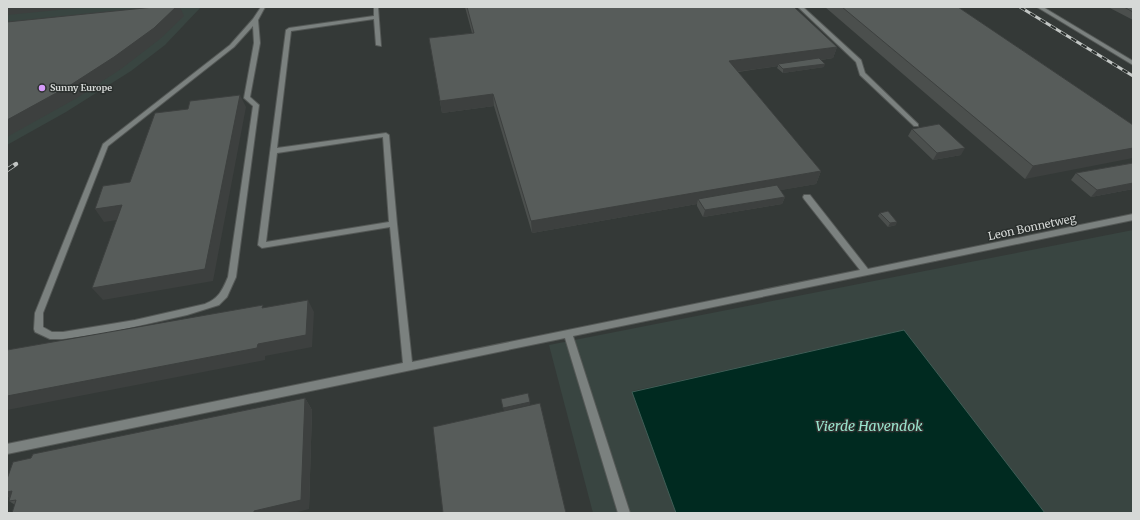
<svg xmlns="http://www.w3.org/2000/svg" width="1140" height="520" viewBox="0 0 1140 520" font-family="Merriweather,serif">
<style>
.built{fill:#394541}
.water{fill:#002a20;stroke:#405e57}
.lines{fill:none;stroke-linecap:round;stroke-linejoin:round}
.lane-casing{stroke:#545856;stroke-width:2}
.street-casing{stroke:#545856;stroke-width:2}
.lane{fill:#7b817f;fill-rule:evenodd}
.street{fill:#7b817f;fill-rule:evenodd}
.rail-far1-casing{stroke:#c2c6c4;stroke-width:3}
.rail-casing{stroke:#c2c6c4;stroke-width:4.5}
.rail-far1{stroke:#2a2f2d;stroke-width:2;stroke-dasharray:6;stroke-linecap:butt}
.rail{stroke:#2a2f2d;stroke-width:3;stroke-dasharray:8;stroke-linecap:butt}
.wall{fill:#4b4f4d}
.shaded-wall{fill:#3d403f}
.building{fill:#575c5a;stroke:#3d403f}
.poi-dot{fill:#d69bfa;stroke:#2a2f2d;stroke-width:1.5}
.labels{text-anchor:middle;stroke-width:3;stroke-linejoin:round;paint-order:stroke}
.far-poi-label{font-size:9px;font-weight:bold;fill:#d6d9d7;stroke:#2a2f2d;text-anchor:start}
.street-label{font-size:11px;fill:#d6d9d7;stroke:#2a2f2d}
.near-water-label{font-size:14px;font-style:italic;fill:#99e3cc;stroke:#2a2f2d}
</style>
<rect width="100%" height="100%" fill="#343937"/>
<path class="built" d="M7,7H201L165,45L131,71L66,112L7,145Z
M1133,230V513H1045L904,330L632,391L676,513H593L549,345Z"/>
<path class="water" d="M904,330L1045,513H676L632,392Z"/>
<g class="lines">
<g class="lane-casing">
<path id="lane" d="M261,7H265L258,20L260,43L250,97L259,105L236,277L227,297L219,305L187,315L107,333L63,339H50L35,332L34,329L35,313L103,144L230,45L253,19ZM253,26L254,43L244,98L253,106L228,277C222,291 219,298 205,304L135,320L63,332H52L43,327V313L108,146L234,47Z
M374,7H378L381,46L376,45L374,19L291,31L277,148L386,133L389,135L397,224L412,362L860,270L804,199L803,197L804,195H810L868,269L935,255L939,258L935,261L573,336L630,513H618L565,338L7,454V444L403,363L390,227L262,248L258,245L286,30L289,28L374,16ZM383,137L389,222L266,242L277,153Z
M798,7H803L861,60L865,73L918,124V126H914L860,75L856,62Z
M1037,7H1043L1133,61V65Z"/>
</g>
<g class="street-casing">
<path id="street" d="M1133,214V220L935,261L931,258L935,255Z"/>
</g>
<use href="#lane" class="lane"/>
<use href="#street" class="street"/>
<g class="rail-far1-casing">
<path id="rail-far1" d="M1020,7L1133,76"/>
</g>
<g class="rail-casing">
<path id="rail" d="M7,170L16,164"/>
</g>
<use href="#rail-far1" class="rail-far1"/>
<use href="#rail" class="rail"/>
</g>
<path class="wall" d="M465,7H794L837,47L833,58L821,60L824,67L783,73L777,68L778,66L738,72L821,171L816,184L780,190L785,197L782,204L703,217L697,206V204L532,233L494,106L442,113L429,38L472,33Z
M825,7H958L1133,125L1025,179Z
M1108,7H1133V20Z
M912,129L961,155L933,160L908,136Z
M1133,163V189L1091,197L1071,180L1076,173Z
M880,213L896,225L888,227L878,216Z
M305,398L312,410L309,509L15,505L9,501L10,498L7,496Z"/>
<path class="shaded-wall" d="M7,7H89L7,15Z
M176,7H180L184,16L160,39L121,69L77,98L7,137V120Z
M837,47L833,58L780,66L778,64V66L727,73L729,61Z
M825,64L824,67L783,73V69Z
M493,94L494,106L442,113L440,101Z
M240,95L246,107L213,281L103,300L92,288Z
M965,148L961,155L933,160L937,153Z
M1133,148V158L1025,179L1033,166Z
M821,171L816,184L701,204L698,199L697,204L532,233L531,221Z
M1133,183V189L1091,197L1097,190Z
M785,197L782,204L703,217L705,210Z
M122,205L130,218L104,222L95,209Z
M897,222L896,225L888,227L890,223Z
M308,300L314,312L312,347L265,356V360L7,410V396L258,344Z
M305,398L312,410L309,509L294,513H254V511Z
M530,402V405L504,411L503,408Z
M12,491L16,500H14L7,496V492Z"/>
<path class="building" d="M154,7H176L154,28L114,57L69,86L7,120V22Z
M467,7H794L837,47L729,61L821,171L531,221L493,94L440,101L429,38L474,33Z
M842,7H958L1133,125V148L1033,166Z
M1124,7H1133V12Z
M819,58L825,64L783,69L778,64Z
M240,95L205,269L92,288L122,205L95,209L103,186L130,182L155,113L188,109L190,101Z
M939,124L965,148L937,153L912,129Z
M1133,163V183L1097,190L1076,173Z
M777,185L785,197L705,210L698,199Z
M888,211L897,222L890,223L880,213Z
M308,300L306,335L258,344L257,348L7,396V350L263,305L262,308Z
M528,393L530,402L503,408L501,399Z
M305,398L301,500L254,511V513H12L16,500L9,501L12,491L7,492V479L13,462L31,458L33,454Z
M540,403L566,513H443L433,427Z"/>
<circle class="poi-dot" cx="42" cy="88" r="4"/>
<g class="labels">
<g class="far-poi-label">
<text x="50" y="91">Sunny Europe</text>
</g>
<g class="street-label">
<text transform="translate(1032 227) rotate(-12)" y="4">Leon Bonnetweg</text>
</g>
<g class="near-water-label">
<text x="869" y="431">Vierde Havendok</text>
</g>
</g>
<rect width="1140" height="520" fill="none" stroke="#d6d9d7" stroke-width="16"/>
</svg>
